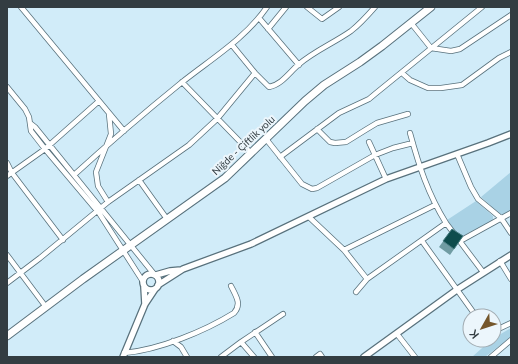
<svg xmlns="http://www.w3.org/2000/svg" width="518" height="364" viewBox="0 0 518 364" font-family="Lato,sans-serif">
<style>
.green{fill:#a9d2e5}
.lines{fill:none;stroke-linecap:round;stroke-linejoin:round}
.minor-casing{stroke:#58717c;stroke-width:6}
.tertiary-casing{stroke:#58717c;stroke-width:8}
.secondary-casing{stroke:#58717c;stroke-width:9}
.minor{stroke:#fff;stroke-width:4.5}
.tertiary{stroke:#fff;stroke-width:5.5}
.secondary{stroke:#fff;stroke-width:7}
.wall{fill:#709ca3}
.building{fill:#0e4c4d;stroke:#487c81}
.labels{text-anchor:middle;stroke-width:4;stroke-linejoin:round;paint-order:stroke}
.street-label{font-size:10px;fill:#333d42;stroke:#ecf6fc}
</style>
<rect width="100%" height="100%" fill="#d1ecf9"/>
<path class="green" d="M511,172V210L504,214H500L481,197Z
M476,201L493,216V220L463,236H459L447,220Z
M511,328V337L485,357H472L491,340H494V338Z"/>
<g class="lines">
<g class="minor-casing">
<path id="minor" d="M21,7L124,131
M307,7L322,19L339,7
M259,18L299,65
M411,23L431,48L451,51L460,49L511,15
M268,29L286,7
M232,45L255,73L269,87C281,85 289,73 298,65C314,51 334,43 351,31C360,24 368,15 375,7
M402,73L410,80L428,88H441L462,85L499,58L511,52
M182,82L251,153
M7,87L25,109L29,117L31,131L45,149L99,213L142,280
M30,123L35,127L154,274
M317,129L330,142L335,143L346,142L367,129L377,123L408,114
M410,133C419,166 428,194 446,223
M266,139L302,184L312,189L317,188L375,155L393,148L413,143
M369,142L386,179
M457,154L471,187L478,199L501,218L511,233
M280,157L339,113L369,99L375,94L482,7
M7,163L12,173L63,240
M74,175C109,143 144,113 181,83C211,59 245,39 267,7
M7,176L45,149L99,101
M139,180L167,219
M108,202L98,186L96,172L111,134L109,114
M309,217L344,250L367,279L356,292
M422,241L476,316
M460,241L511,213
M344,250L435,205
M7,255L46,307
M500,261L511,279
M367,279L446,223L483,272
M7,283L40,258L108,202L189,145L217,119L255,73
M494,331L511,323
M255,332L272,357
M397,334L415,357
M173,341L181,347L187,357
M241,342L283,314
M124,353C159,350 205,331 234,313C242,304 236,296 231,286
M221,357L241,342L254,357
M316,357L320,354L322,357
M491,357L511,340"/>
</g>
<g class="tertiary-casing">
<path id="tertiary" d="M143 282a8 8 0 1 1 16 0a8 8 0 1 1-16 0Z
M156,275L170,271L181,270
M158,285L183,269L251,244L386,179L488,143L511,134
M144,287L145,304
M123,357L145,304L155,289
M364,357L458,289L511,255"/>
</g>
<g class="secondary-casing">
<path id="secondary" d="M7,336L83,279L225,178L305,101L324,85L360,62L382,46L431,7"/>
</g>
<use href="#minor" class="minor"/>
<use href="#tertiary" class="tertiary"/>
<use href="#secondary" class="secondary"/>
</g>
<path class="wall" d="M452,229L463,236L450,255L439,247Z"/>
<path class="building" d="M452,229L463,236L454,249L443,241Z"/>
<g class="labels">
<g class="street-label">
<text transform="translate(243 145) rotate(-43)" y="4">Niğde - Çiftlik yolu</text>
</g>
</g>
<rect width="518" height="364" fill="none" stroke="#333d42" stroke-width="16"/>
<g transform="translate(482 328) rotate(231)"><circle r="19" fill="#ecf6fc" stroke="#a2acb2"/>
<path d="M0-3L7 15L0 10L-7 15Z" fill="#75572c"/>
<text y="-6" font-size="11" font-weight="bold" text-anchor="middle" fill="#333d42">K</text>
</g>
</svg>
